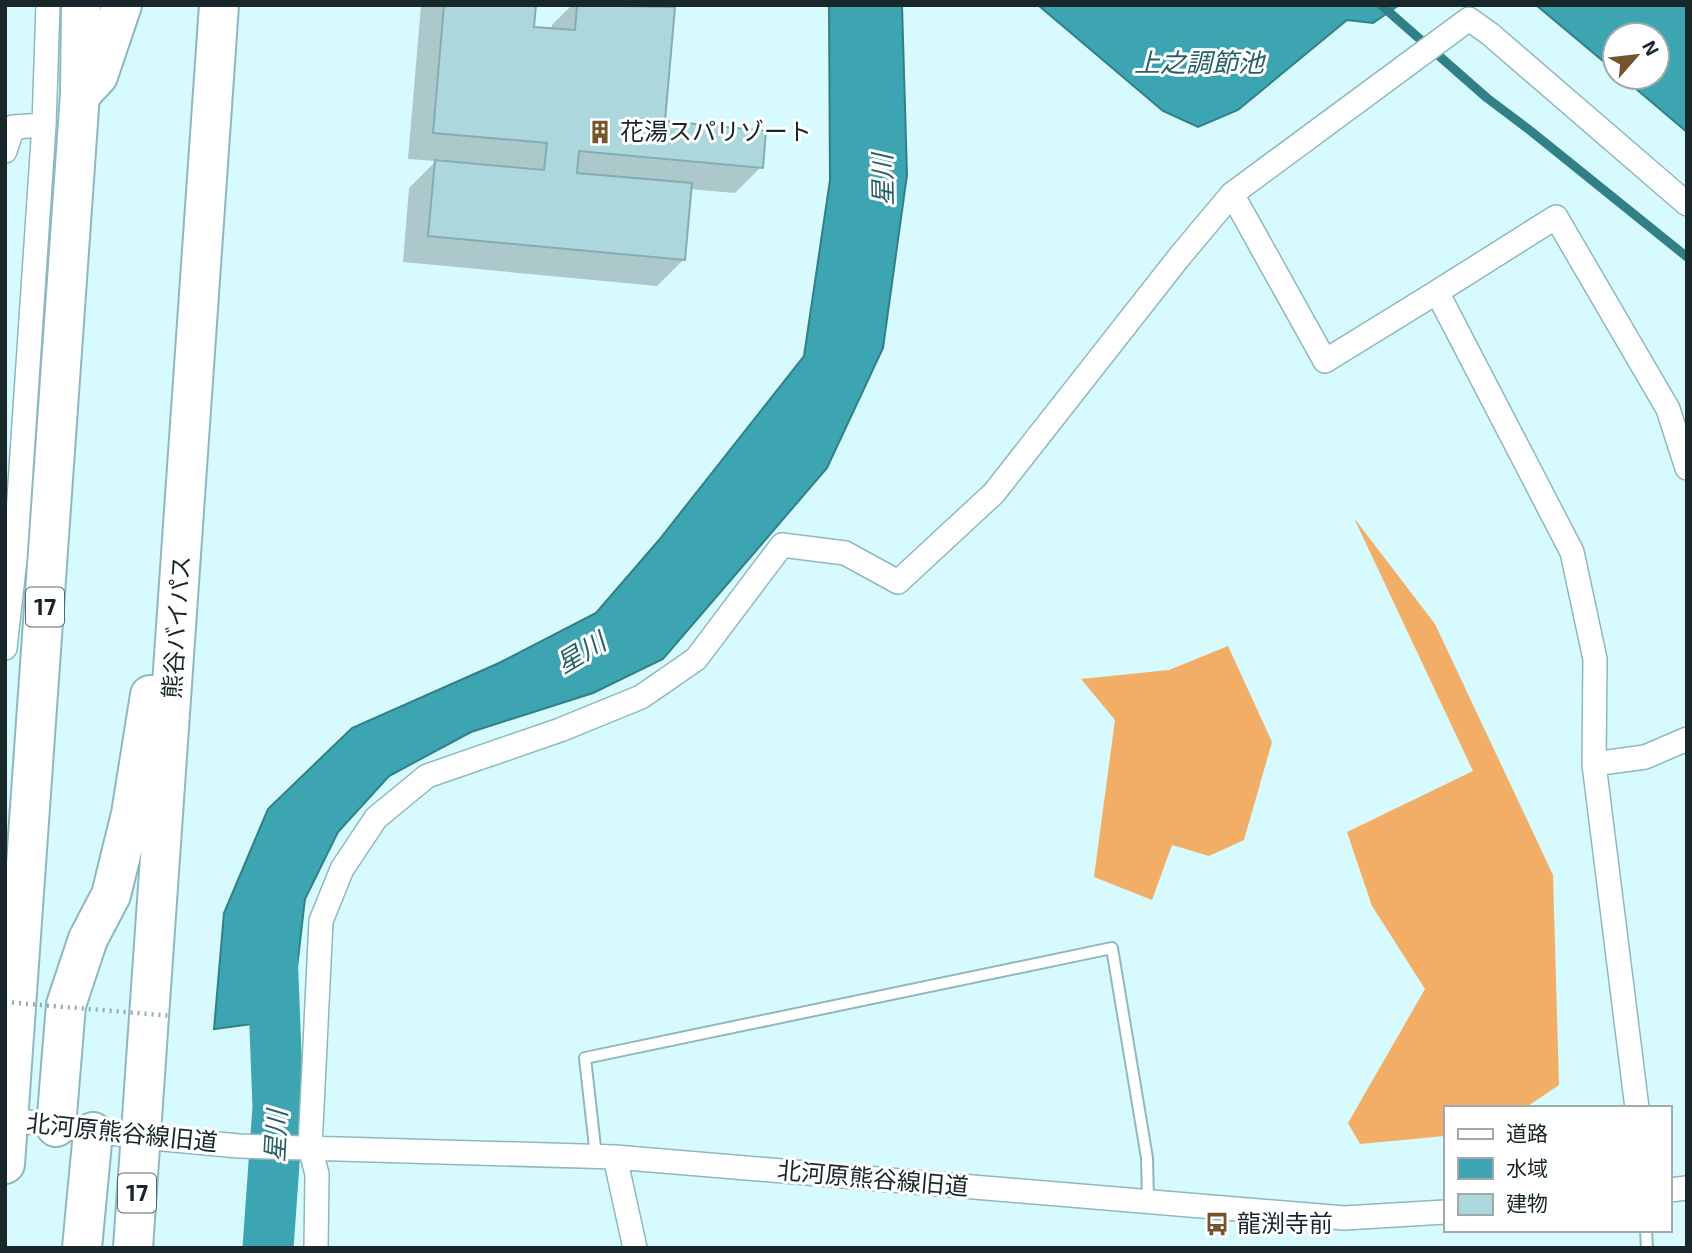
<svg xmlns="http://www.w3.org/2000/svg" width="1692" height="1253" viewBox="0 0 1692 1253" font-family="'Exo 2','Noto Sans JP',sans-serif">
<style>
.forest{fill:#f2ae66}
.water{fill:#3ca5b1;stroke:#318088;stroke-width:2}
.shadow{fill:#0003}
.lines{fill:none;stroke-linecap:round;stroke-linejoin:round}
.stream{stroke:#318088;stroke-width:9}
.river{stroke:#3ca5b1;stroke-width:51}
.building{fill:#acd7dc;stroke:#84adb2;stroke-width:2}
.lane-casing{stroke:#8fb8be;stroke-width:14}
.street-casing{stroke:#8fb8be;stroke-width:26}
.highway-casing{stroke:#8fb8be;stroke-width:42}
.lane{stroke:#fff;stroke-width:10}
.street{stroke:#fff;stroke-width:23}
.highway{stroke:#fff;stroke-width:38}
.path-bridge{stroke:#91adb1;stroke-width:4.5;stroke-dasharray:2 5;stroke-linecap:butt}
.labels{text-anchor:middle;stroke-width:6;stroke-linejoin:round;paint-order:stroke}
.shield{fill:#fff;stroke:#5d686a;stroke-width:2}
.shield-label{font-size:23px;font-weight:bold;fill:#18282a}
.poi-label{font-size:24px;fill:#18282a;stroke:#fff;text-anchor:start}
.street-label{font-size:24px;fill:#18282a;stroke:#fff}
.water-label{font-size:26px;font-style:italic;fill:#286067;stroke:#fff}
</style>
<rect width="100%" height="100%" fill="#d7fafe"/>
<path class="forest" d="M1354,518L1435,624L1553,875L1559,1085L1525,1108H1445V1136L1360,1144L1348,1123L1425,989L1372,906L1347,832L1473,771Z
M1228,646L1272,742L1244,840L1209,856L1172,845L1152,900L1094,877L1115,720L1081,679L1169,670Z"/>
<path class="water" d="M829,5H902L907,175L883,348L827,468L663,659L593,693L471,732L389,776L338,832L305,899L291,1019L214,1029L224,913L268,809L352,728L499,663L596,613L659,540L804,356L830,180Z
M1038,5H1399L1373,23L1347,20L1238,110L1198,127L1163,111Z
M1536,5H1687V132L1622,77H1657V35H1615V71Z"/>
<path class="shadow" d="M421,5H535L533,29L551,30L552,25L572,5H641L673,8L663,123L761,167L735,193L689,189L683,260L657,286L403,262L409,188L436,161L408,159Z"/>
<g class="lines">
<path class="stream" d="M1381,5L1487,98L1532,132L1687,257"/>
<path class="river" d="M268,1248L278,1107L272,950"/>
</g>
<path class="building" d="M444,5H536L534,27L575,30L577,5L675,7L665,121L766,131L763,168L579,151L577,173L692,183L685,260L428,236L435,160L544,170L547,143L433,133Z"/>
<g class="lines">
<g class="lane-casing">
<path id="lane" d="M596,1156L585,1058L1112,948L1147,1158L1148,1202
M1646,1230L1647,1248"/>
</g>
<g class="street-casing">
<path id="street" d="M5,151L13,127L44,125
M1232,194L1325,361L1437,292L1572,552L1595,659L1594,764L1637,1108
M1437,292L1556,217L1668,409L1687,468
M5,648L15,559L44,125L48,5
M1594,764L1645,757L1687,739
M5,1119L142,1137L239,1146L615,1157L1344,1218L1445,1212
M615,1157L635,1248
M1669,1190L1687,1188
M316,1248L317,1174L310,1148L321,921L342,869L376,818L427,776L560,730L641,697L696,659L782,545L845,553L898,582L994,493L1180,256L1232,194L1469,19L1490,34L1687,204"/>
</g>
<g class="highway-casing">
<path id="highway" d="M82,93L98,76L122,5
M56,1127L66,1005L88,939L111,895L131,814L150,695
M5,1164L80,94L81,5
M82,1248L93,1132
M133,1248L219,5"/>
</g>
<use href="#lane" class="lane"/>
<use href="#street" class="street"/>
<use href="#highway" class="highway"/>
<path class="path-bridge" d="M5,1002L172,1016"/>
</g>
<defs>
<g id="building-bare" transform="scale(1.89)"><path d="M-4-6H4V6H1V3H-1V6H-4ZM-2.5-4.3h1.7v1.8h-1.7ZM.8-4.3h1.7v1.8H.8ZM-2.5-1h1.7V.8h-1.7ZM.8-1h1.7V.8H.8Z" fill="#77532c" stroke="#fff" stroke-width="2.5" paint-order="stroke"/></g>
<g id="bus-bare" transform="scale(1.89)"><path d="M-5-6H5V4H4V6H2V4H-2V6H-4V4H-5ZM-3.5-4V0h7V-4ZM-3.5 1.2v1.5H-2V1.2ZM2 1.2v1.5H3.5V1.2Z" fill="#77532c" stroke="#fff" stroke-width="2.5" paint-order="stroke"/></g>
</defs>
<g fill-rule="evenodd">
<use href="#building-bare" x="600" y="132"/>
<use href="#bus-bare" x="1217" y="1224"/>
</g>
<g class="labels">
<g class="shield">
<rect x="26" y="587.5" width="38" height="39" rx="5"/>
<rect x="118" y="1173.5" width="38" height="39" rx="5"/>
</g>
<g class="shield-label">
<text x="45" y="615">17</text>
<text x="137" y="1201">17</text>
</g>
<g class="poi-label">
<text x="620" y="140">花湯スパリゾート</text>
<text x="1237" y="1232">龍渕寺前</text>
</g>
<g class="street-label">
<text transform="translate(177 627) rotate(-86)" y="8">熊谷バイパス</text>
<text transform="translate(122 1133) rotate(6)" y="8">北河原熊谷線旧道</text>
<text transform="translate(873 1179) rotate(5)" y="8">北河原熊谷線旧道</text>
</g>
<g class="water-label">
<text x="1199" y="72">上之調節池</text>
<text transform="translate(883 180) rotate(-91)" y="9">星川</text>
<text transform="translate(581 653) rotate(-31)" y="9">星川</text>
<text transform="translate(276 1136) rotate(-87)" y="9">星川</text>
</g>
</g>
<rect width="1692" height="1253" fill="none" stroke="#18282a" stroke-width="14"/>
<rect x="1444" y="1106" width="228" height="126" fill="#ffffff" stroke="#a3a9aa" stroke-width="2"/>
<rect x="1458" y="1129" width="35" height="10" fill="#ffffff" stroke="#a3a9aa" stroke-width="2"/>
<text x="1506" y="1141" font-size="21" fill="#18282a">道路</text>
<rect x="1458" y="1158" width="35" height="21" fill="#3ca5b1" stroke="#a3a9aa" stroke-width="2"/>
<text x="1506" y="1176" font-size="21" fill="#18282a">水域</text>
<rect x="1458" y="1194" width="35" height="21" fill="#acd7dc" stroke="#a3a9aa" stroke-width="2"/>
<text x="1506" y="1211" font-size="21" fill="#18282a">建物</text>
<g transform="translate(1636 56) rotate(62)"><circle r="33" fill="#ffffff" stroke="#a3a9aa" stroke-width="2"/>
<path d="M0-5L12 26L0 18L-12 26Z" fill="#77532c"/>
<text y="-10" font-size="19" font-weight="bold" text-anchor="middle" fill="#18282a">N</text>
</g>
</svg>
